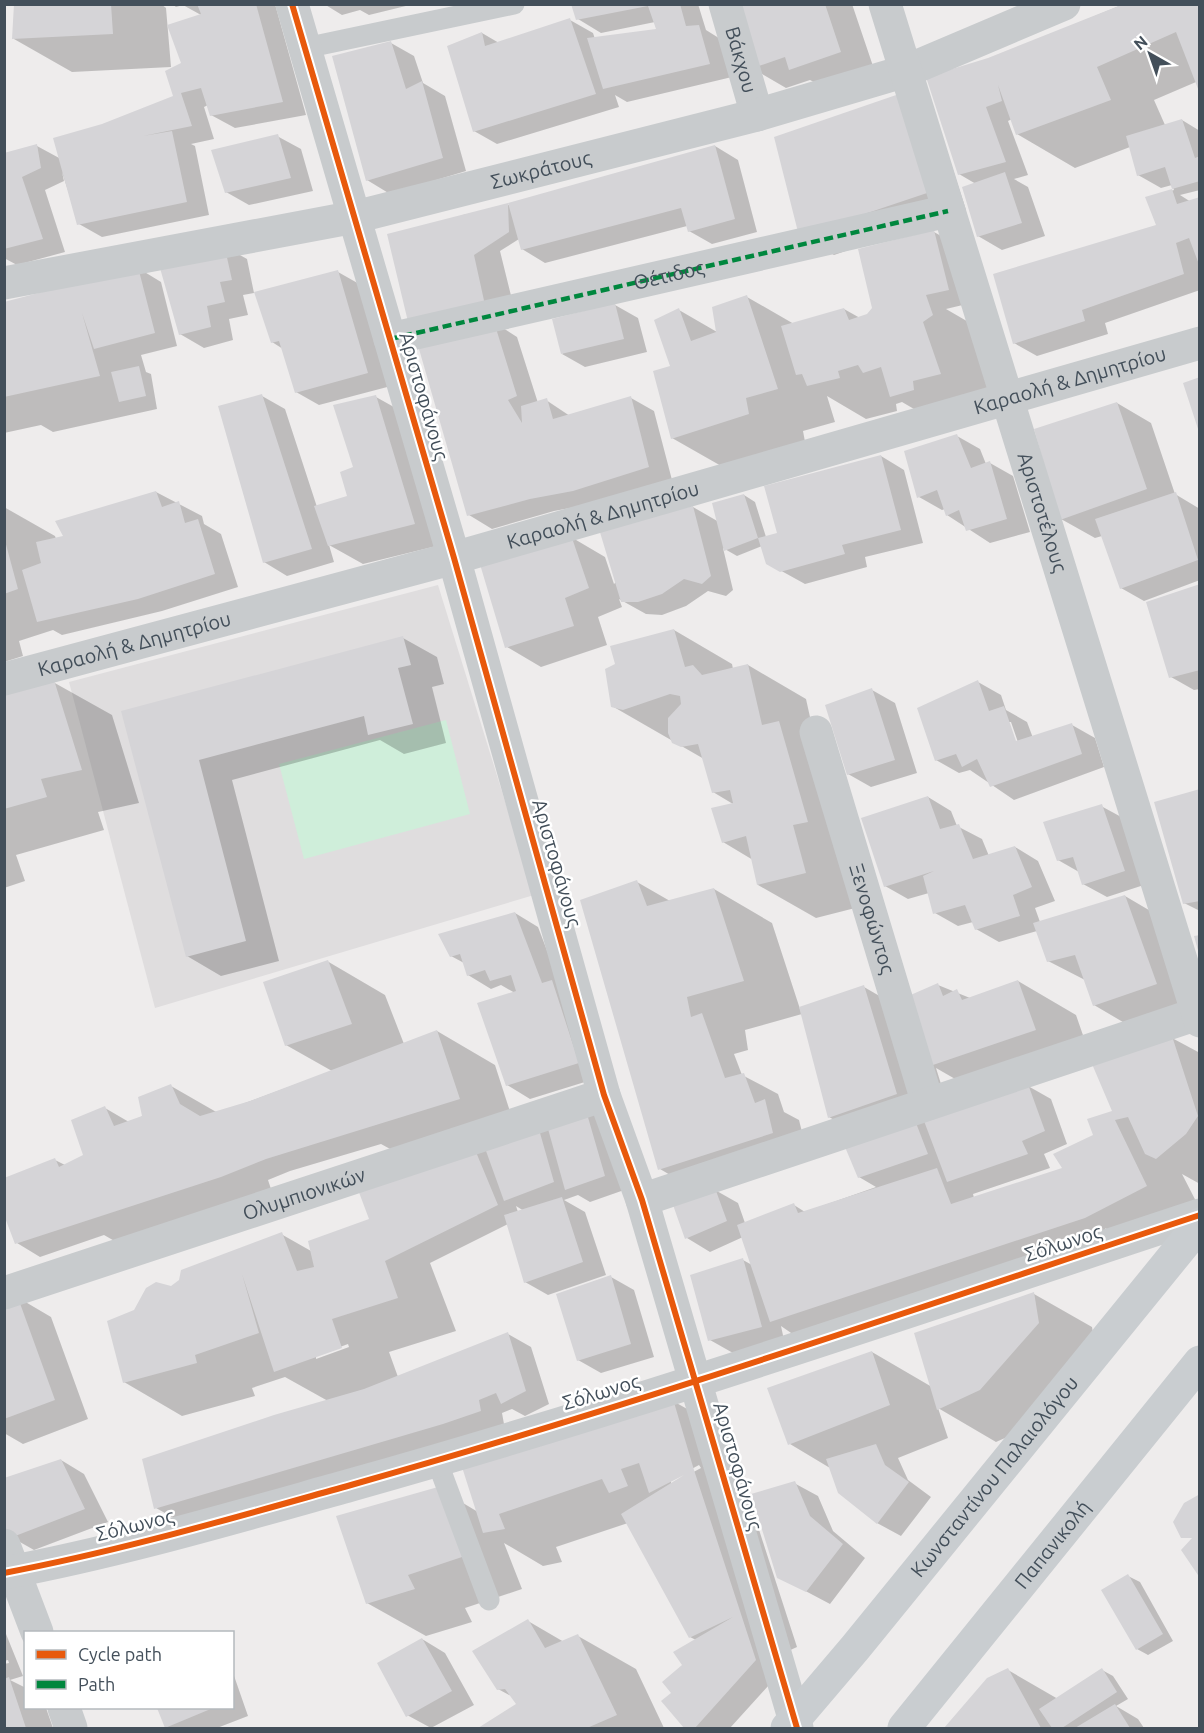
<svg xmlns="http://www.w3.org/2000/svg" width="1204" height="1733" viewBox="0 0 1204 1733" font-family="Ubuntu,sans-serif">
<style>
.education{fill:#dfddde}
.green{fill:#cfeeda}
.shadow{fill:#0003;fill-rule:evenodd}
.building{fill:#d5d4d7}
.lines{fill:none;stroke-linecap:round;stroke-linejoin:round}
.service{stroke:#c8cbcd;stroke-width:21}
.minor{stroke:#c8cbcd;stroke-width:33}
.tertiary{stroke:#c8cbcd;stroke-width:33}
.secondary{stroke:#c9cdd0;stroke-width:33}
.quiet{stroke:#00873e;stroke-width:4.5;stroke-dasharray:9 4.5;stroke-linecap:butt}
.cycleway-casing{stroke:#fff;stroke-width:10}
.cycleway{stroke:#e8590c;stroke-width:6}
.labels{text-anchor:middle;stroke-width:5;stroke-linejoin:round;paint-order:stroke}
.street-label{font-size:20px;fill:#434f5a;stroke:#fff}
</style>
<rect width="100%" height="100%" fill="#eeecec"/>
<path class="education" d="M438,585L534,895L155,1008L69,682Z"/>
<path class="green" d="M446,720L470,814L304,859L279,764Z"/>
<path class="shadow" d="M15,4H161L166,8L171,67L72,72L14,39Z
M172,4H275L306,115L235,128L211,115L208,105L204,107L214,139L191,144L195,146L209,215L102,237L79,224L62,172L64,181L45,190L65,252L17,265L4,258V154L37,146L61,159L102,125L175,97L183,64L201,15L183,5L176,7Z
M324,4H414L369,15L360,10L342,15Z
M572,4H698L706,30L722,40L732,77L627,102L615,95L619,107L497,144L474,131L482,33L499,43L570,20L593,33L595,39L658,30L655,22L601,33L578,19Z
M731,4H852L875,72L825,88L810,80L786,88L752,68Z
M1124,4H1200V91L1196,82L1154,100L1165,125L1182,120L1200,131V190L1180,195L1191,202L1200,199V290L1105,323L1108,334L1037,356L1014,343L1157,226L1147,198L1174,190L1172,185L1161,188L1138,175L1130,147L1075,168L1017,134L1012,119L1008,121L1028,175L1014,179L1028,187L1045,236L1002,250L978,236L976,184L959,174L988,60Z
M391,43L414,56L423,83L445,96L466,171L390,194L367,180Z
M935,114L966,210L834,255L800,235Z
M277,136L301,149L313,191L249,205L226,192Z
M715,146L738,160L757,232L712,244L689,231L687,226L545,263L522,249L519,239L500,251L518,324L503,328L517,337L538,403L546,400L570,416L631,398L654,411L672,480L597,503L554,511L492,529L469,515L463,215L508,205Z
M934,232L957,245L971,303L946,309L984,331L998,407L950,430L902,402L896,404L897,411L866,419L827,396L835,422L803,431L806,447L730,471L672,438V367L679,310L717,332L747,297L794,324L844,309L860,318L868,315Z
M224,246L247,259L254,293L243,295L248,315L229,319L233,340L204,348L180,334Z
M138,268L161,282L177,346L141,355L146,372L151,374L157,409L53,432L41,425L4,433V303Z
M338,272L361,285L391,386L319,405L296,392L283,349L272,342Z
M615,305L638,318L647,352L585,367L562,354Z
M262,396L285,409L317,507L349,497L376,397L410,416L449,543L363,564L329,545L334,562L287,576L264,562Z
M1117,403L1151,423L1175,494L1200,509V580L1144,601L1121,588L1102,536L1095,538L1061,519Z
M957,436L980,449L986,464L990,463L1013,476L1030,532L990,543L947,515L945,509L942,510L919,497Z
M881,456L904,470L923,543L865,557L867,567L805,584L767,563L762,546L737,556L723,548L733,590L726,596L708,591L686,606L662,615L646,614L619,599L622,607L598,617L607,645L541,667L507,647L571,537L605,557L614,584L693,507L719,522L744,495L755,502L766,537L779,534Z
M156,492L202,516L204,524L221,534L238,587L162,611L62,635L53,630L19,641L23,656L4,662V507L55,536L56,539L65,537Z
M1200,586V689L1194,690L1171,677Z
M674,630L732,664L733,669L748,665L806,699L816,744L863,906L816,918L758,885L753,860L723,842L733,804L713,792L704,759L612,706Z
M403,638L437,657L444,684L432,687L446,743L404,754L380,740L232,780L279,961L221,976L187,956L123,712Z
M53,682L112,715L139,803L98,812L104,830L16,855L25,881L4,888V694Z
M978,682L1001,695L1006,710L1027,722L1033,738L1072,725L1095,738L1104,767L1014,800L970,770L959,773L936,760ZM1008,722H1011L1020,748L1017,749Z
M872,690L895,703L917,773L871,787L848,774Z
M1200,791V911L1184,903Z
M928,797L951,811L957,826L982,839L989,856L1015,847L1038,861L1055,901L1035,908L1040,922L1125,896L1159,916L1190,1003L1128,1025L1094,1005L1085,980L1048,961L1037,931L999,942L976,929L973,922L958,926L935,913L929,893L908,899L885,886Z
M1101,806L1125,819L1147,884L1107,897L1083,884L1079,872L1058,860Z
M637,882L670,901L714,889L772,923L800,1009L864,987L914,1016L938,985L970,998L1018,981L1076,1015L1093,1064L1028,1086L1051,1099L1067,1144L1044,1154L1050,1168L973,1194L974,1198L1063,1170L1095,1135L1172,1038L1200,1053V1184L1182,1174L1200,1209L1144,1250L1105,1228L1107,1231L794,1335L781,1326L784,1340L733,1353L710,1340L743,1260L752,1265L743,1237L710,1252L687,1238L675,1206L715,1190L738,1203L745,1223L794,1205L805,1212L876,1187L859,1177L870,1140L829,1117L802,1014L745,1030L748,1050L734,1054L742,1075L778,1094L784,1112L799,1120L807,1152L694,1189L660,1169ZM936,1068L990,1099L950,1113Z
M515,913L538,927L561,987L601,1077L530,1099L507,1085L515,993L501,985L491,989L468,975L464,963L451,956Z
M327,961L385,995L404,1044L437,1031L495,1065L515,1127L585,1109L608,1122L627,1189L590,1202L578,1195L564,1200L585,1212L606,1275L548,1295L525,1282L508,1224L430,1263L456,1331L389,1352L398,1377L508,1334L531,1347L549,1404L525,1416L512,1409L502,1413L504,1424L190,1527L156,1508L328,1401L285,1377L252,1388L255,1396L182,1416L124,1382L136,1311L172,1288L281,1234L311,1251L372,1222L412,1161L381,1144L290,1171L268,1180L278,1210L139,1255L104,1235L40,1257L17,1243L55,1160L65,1165L84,1156L105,1108L129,1122L143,1116L171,1086L218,1113L332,1071L286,1045ZM516,1206L524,1211L518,1212ZM348,1344L349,1347L316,1359V1356Z
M611,1277L634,1290L654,1357L601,1373L578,1360Z
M1034,1294L1092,1327L1097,1357L1039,1423L996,1442L938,1408L948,1438L898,1458L908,1480L931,1497L901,1536L877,1523L830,1468L790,1444L872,1352L932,1387Z
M17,1297L51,1317L88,1419L23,1444L4,1433V1302Z
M673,1401L696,1414L717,1485L751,1505L797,1647L773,1658L779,1674L730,1728H686L663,1701L673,1693L696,1640L690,1637L628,1523L556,1547L562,1562L543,1566L504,1543L522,1589L465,1608L472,1622L426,1636L367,1603L438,1488L478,1512ZM699,1465L701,1468L671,1484V1480Z
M61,1460L84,1474L108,1522L34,1550L11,1537Z
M794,1483L818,1496L833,1531L865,1558L830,1604L779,1577Z
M1128,1576L1140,1582L1173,1641L1148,1655L1137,1649Z
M528,1621L564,1642L578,1636L636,1669L664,1728H480L518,1705L513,1697L498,1689Z
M4,1629L23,1676L10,1680L26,1688V1708H46L53,1728H4V1664L9,1663L8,1660L4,1661Z
M422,1639L445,1653L474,1705L431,1728L407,1715Z
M232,1670L248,1716L217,1728L166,1727L159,1708H232Z
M1008,1670L1058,1699L1102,1670L1113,1676L1128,1699L1116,1706L1138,1719L1144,1728H946L988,1679Z"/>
<path class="building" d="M14,4H111L113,34L12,39Z
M197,4H256L283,102L210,116L201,88L181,93L192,126L143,136L172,131L187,202L77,225L53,138L102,124L173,96L165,71L181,63L167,25L201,14Z
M571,4H680L686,26L699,25L710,64L603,89L587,38L656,29L648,6L576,20Z
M728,4H825L841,52L789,70L785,57L750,69Z
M1121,5H1200V94L1176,32L1097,67L1111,100L1016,135L998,85L1002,101L986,107L1006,162L958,175L926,77L988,58Z
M570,18L596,94L473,132L447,46L482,32L485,46Z
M391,41L406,89L422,81L443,158L366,181L332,56Z
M902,93L933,191L799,236L774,137Z
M1182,119L1195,158L1200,156V181L1172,189L1177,204L1200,197V267L1189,238L1176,243L1184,274L1082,310L1085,321L1013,344L993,274L1156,225L1145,197L1172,189L1165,167L1137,176L1126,136Z
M278,134L291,178L225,193L211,150Z
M37,144L41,168L22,177L43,239L4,249V153Z
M715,145L735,219L688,232L681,208L521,250L508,203Z
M1005,172L1022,223L977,237L962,187Z
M508,203L509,232L474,255L485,305L409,326L387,234Z
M934,230L949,290L926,295L933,315L923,322L941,374L913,381L914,390L890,397L881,367L863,373L858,365L838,371L840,378L807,386L802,374L796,375L781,326L844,308L849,320L867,314L872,308L858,249Z
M224,244L232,280L220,282L225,302L207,306L211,327L179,335L158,261Z
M138,267L155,333L94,349L82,313L100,376L4,397V302Z
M338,270L368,373L295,393L279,341L271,343L254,292Z
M747,295L778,389L746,398L749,414L671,439L653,371L670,366L654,320L679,308L691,341L716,332L712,307Z
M615,303L624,339L561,354L552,319Z
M494,322L517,396L508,400L522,423L521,406L547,398L553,419L631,396L649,467L573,491L530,499L467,516L417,342Z
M139,366L146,396L119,402L111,372Z
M1200,377V432H1199L1183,383Z
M262,394L312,549L263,563L218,406Z
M376,395L415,524L328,546L314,506L347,496L340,472L353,467L333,405Z
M1117,402L1147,489L1060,520L1034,429Z
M957,434L971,468L990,461L1007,519L966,531L959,510L946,516L937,490L917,498L904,451Z
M881,455L901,530L842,545L845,554L780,572L766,564L758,538L777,533L764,486Z
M156,491L162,507L179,501L185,523L198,519L215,574L138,599L37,622L22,570L41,563L36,542L63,536L55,521Z
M1176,492L1198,560L1120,589L1095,519Z
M744,494L758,538L724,551L712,503Z
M693,506L711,576L702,584L684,579L662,594L638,602H621L599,529Z
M571,535L589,588L565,598L574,626L505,648L479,561Z
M4,537L18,589L4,594Z
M1200,584V670L1169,678L1146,602Z
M674,629L685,667L693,665L702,675L748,664L762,725L779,721L808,822L793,825L806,873L757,885L746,836L722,843L711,808L733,803L730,790L712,793L698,744L681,747L672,743L668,733V718L681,704L680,696L670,694L623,710L611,707L605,669L615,664L610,646Z
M403,636L411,665L398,668L413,724L368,735L364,716L199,760L246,941L186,957L121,711Z
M54,680L82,770L41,779L47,797L4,809V693Z
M978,680L989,711L1004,706L1016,741L1072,723L1082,754L990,787L977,759L962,767L956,754L935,761L917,708Z
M872,688L895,760L847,775L825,705Z
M1200,789V901L1183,904L1154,802Z
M928,796L940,829L959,824L973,859L1015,846L1032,887L1013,895L1020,916L975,930L965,905L933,914L923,876L934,871L884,887L861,818Z
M1102,804L1125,871L1082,885L1073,857L1057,861L1043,822Z
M637,880L647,906L714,888L744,981L687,997L691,1017L702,1013L725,1078L744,1073L755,1103L765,1099L773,1133L658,1170L580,900Z
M1125,895L1157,984L1093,1006L1075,955L1047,962L1033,923Z
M515,912L542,983L552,980L579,1063L506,1086L477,1003L516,991L511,975L490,981L485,970L467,976L460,954L450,957L438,934Z
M1200,935V954H1199L1194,936Z
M328,960L352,1024L285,1046L263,982Z
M1018,980L1036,1030L930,1066L906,997L938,983L943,996L957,989L962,1000Z
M864,985L897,1094L828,1118L799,1007Z
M437,1030L460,1099L266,1159L221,1177L15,1244L4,1215V1178L55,1158L59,1167L83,1155L71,1120L105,1106L114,1126L142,1116L138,1097L171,1084L180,1104L200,1116L250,1101Z
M1172,1036L1198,1116L1186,1134L1156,1159L1145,1154L1128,1117L1115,1120L1147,1186L1085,1218L770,1322L737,1225L794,1203L798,1213L937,1168L951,1204L1062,1168L1053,1154L1093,1135L1087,1119L1112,1111L1092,1064Z
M1028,1084L1045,1131L1022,1141L1028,1154L947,1182L924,1121Z
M585,1107L605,1176L565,1190L545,1118Z
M536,1119L554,1182L504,1201L481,1137Z
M916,1123L928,1154L858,1178L845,1147Z
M471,1140L498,1205L385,1261L398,1298L332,1319L342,1348L274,1372L242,1274L259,1333L195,1355L197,1363L123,1383L107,1321L134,1310L146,1288L156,1282L171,1286L179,1280L181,1270L282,1232L297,1271L314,1267L308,1241L369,1219L354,1179Z
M715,1188L727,1221L685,1239L673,1205Z
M562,1197L583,1262L524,1283L504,1215Z
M743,1258L762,1327L708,1341L690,1275Z
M611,1275L631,1344L577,1361L556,1294Z
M1034,1292L1039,1323L980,1390L937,1410L914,1333Z
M17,1295L55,1400L4,1419V1300Z
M508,1332L526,1391L501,1404L496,1393L479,1400L481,1411L443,1424L154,1509L142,1459L274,1415L364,1389Z
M872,1351L890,1405L788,1445L767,1388Z
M673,1399L694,1470L756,1660L695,1728H684L661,1701L671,1693L662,1682L682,1665L673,1652L733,1617L689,1638L621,1514L684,1475L649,1493L639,1463L621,1469L628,1486L609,1493L602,1479L499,1514L505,1529L483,1533L462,1467Z
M876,1444L885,1465L909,1482L877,1524L838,1493L826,1459Z
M61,1459L85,1509L10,1538L4,1524V1478Z
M795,1481L810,1516L843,1544L806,1592L777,1578L751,1494Z
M438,1487L465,1556L408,1575L415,1589L366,1604L336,1516Z
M1200,1494V1578L1181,1550L1192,1538H1181L1173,1522L1184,1503Z
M1128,1574L1163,1634L1136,1650L1101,1590Z
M528,1619L545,1648L578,1634L617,1715L587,1728H478L516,1704L505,1689L497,1690L472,1651Z
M422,1638L452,1691L406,1717L377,1663Z
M1008,1668L1041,1728H944L987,1678Z
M1102,1668L1117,1692L1062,1728H1052L1039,1709Z
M9,1677L26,1728H4V1679Z
M1115,1704L1130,1728H1075Z
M157,1708H213L165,1728Z"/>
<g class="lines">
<path class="service" d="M305,48L514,4
M437,1461L489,1600"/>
<g class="minor">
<path d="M292,4L454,558L604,1095L642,1200L797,1728"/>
<path id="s1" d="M725,4L757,115"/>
<path id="s2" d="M4,283L355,217L757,115L906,71L1064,4"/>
<path id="s3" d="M390,339L948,211"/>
<path id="s4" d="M4,679L454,558L1200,343"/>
<path id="s5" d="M816,732L928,1104"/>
<path d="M642,1200L1197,1014"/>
<path id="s6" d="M4,1293L604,1095"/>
<path d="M4,1545L37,1632"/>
<path d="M4,1573C121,1551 236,1517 351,1485C637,1405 918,1308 1200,1215"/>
<path d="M64,1708L71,1728"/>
</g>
<path class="tertiary" id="s7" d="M885,4L1200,1021"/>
<g class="secondary">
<path id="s8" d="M787,1728L855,1648L1200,1224"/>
<path id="s9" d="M904,1728L1200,1362"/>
</g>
<path class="quiet" d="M390,339L948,211"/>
<g class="cycleway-casing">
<path id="cycleway" d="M292,4L454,558L604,1095L642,1200L797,1728
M4,1573C121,1551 236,1517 351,1485C637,1405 918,1308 1200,1215"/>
</g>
<use href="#cycleway" class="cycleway"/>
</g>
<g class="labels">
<g class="street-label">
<text dy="7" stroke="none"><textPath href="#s1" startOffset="58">Βάκχου</textPath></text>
<text dy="7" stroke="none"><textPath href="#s2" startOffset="549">Σωκράτους</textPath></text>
<text dy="7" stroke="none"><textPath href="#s3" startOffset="286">Θέτιδος</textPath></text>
<text dy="7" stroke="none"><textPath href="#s4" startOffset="1107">Καραολή &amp; Δημητρίου</textPath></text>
<text transform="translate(424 396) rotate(74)" y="7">Αριστοφάνους</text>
<text dy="7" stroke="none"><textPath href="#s7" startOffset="532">Αριστοτέλους</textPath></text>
<text dy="7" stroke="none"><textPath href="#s4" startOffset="621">Καραολή &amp; Δημητρίου</textPath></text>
<text dy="7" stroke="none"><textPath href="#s4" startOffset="135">Καραολή &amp; Δημητρίου</textPath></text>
<text transform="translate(557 863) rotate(74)" y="7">Αριστοφάνους</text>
<text dy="7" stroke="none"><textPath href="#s5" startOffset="195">Ξενοφώντος</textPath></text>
<text dy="7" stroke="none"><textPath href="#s6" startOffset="316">Ολυμπιονικών</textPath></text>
<text transform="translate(1063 1243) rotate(-18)" y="7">Σόλωνος</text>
<text transform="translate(601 1392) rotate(-17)" y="7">Σόλωνος</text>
<text transform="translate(738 1466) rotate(74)" y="7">Αριστοφάνους</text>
<text dy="7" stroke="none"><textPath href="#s8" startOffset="326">Κωνσταντίνου Παλαιολόγου</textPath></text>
<text transform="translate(135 1525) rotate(-14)" y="7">Σόλωνος</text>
<text dy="7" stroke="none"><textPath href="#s9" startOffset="236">Παπανικολή</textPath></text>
</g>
</g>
<rect width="1204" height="1733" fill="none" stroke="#434f5a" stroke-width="12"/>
<rect x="24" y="1631" width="210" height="78" fill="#ffffff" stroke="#b4b9bd" stroke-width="1.5"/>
<rect x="36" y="1650" width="30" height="9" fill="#e8590c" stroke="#b4b9bd" stroke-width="1.5"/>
<text x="78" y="1661" font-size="18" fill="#434f5a">Cycle path</text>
<rect x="36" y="1680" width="30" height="9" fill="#00873e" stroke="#b4b9bd" stroke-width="1.5"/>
<text x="78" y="1691" font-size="18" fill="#434f5a">Path</text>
<g transform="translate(1150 54) rotate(320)" stroke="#ffffff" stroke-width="4.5" paint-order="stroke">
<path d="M0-4.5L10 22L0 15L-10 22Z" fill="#434f5a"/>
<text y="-9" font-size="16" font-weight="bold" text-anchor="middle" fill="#434f5a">N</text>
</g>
</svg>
